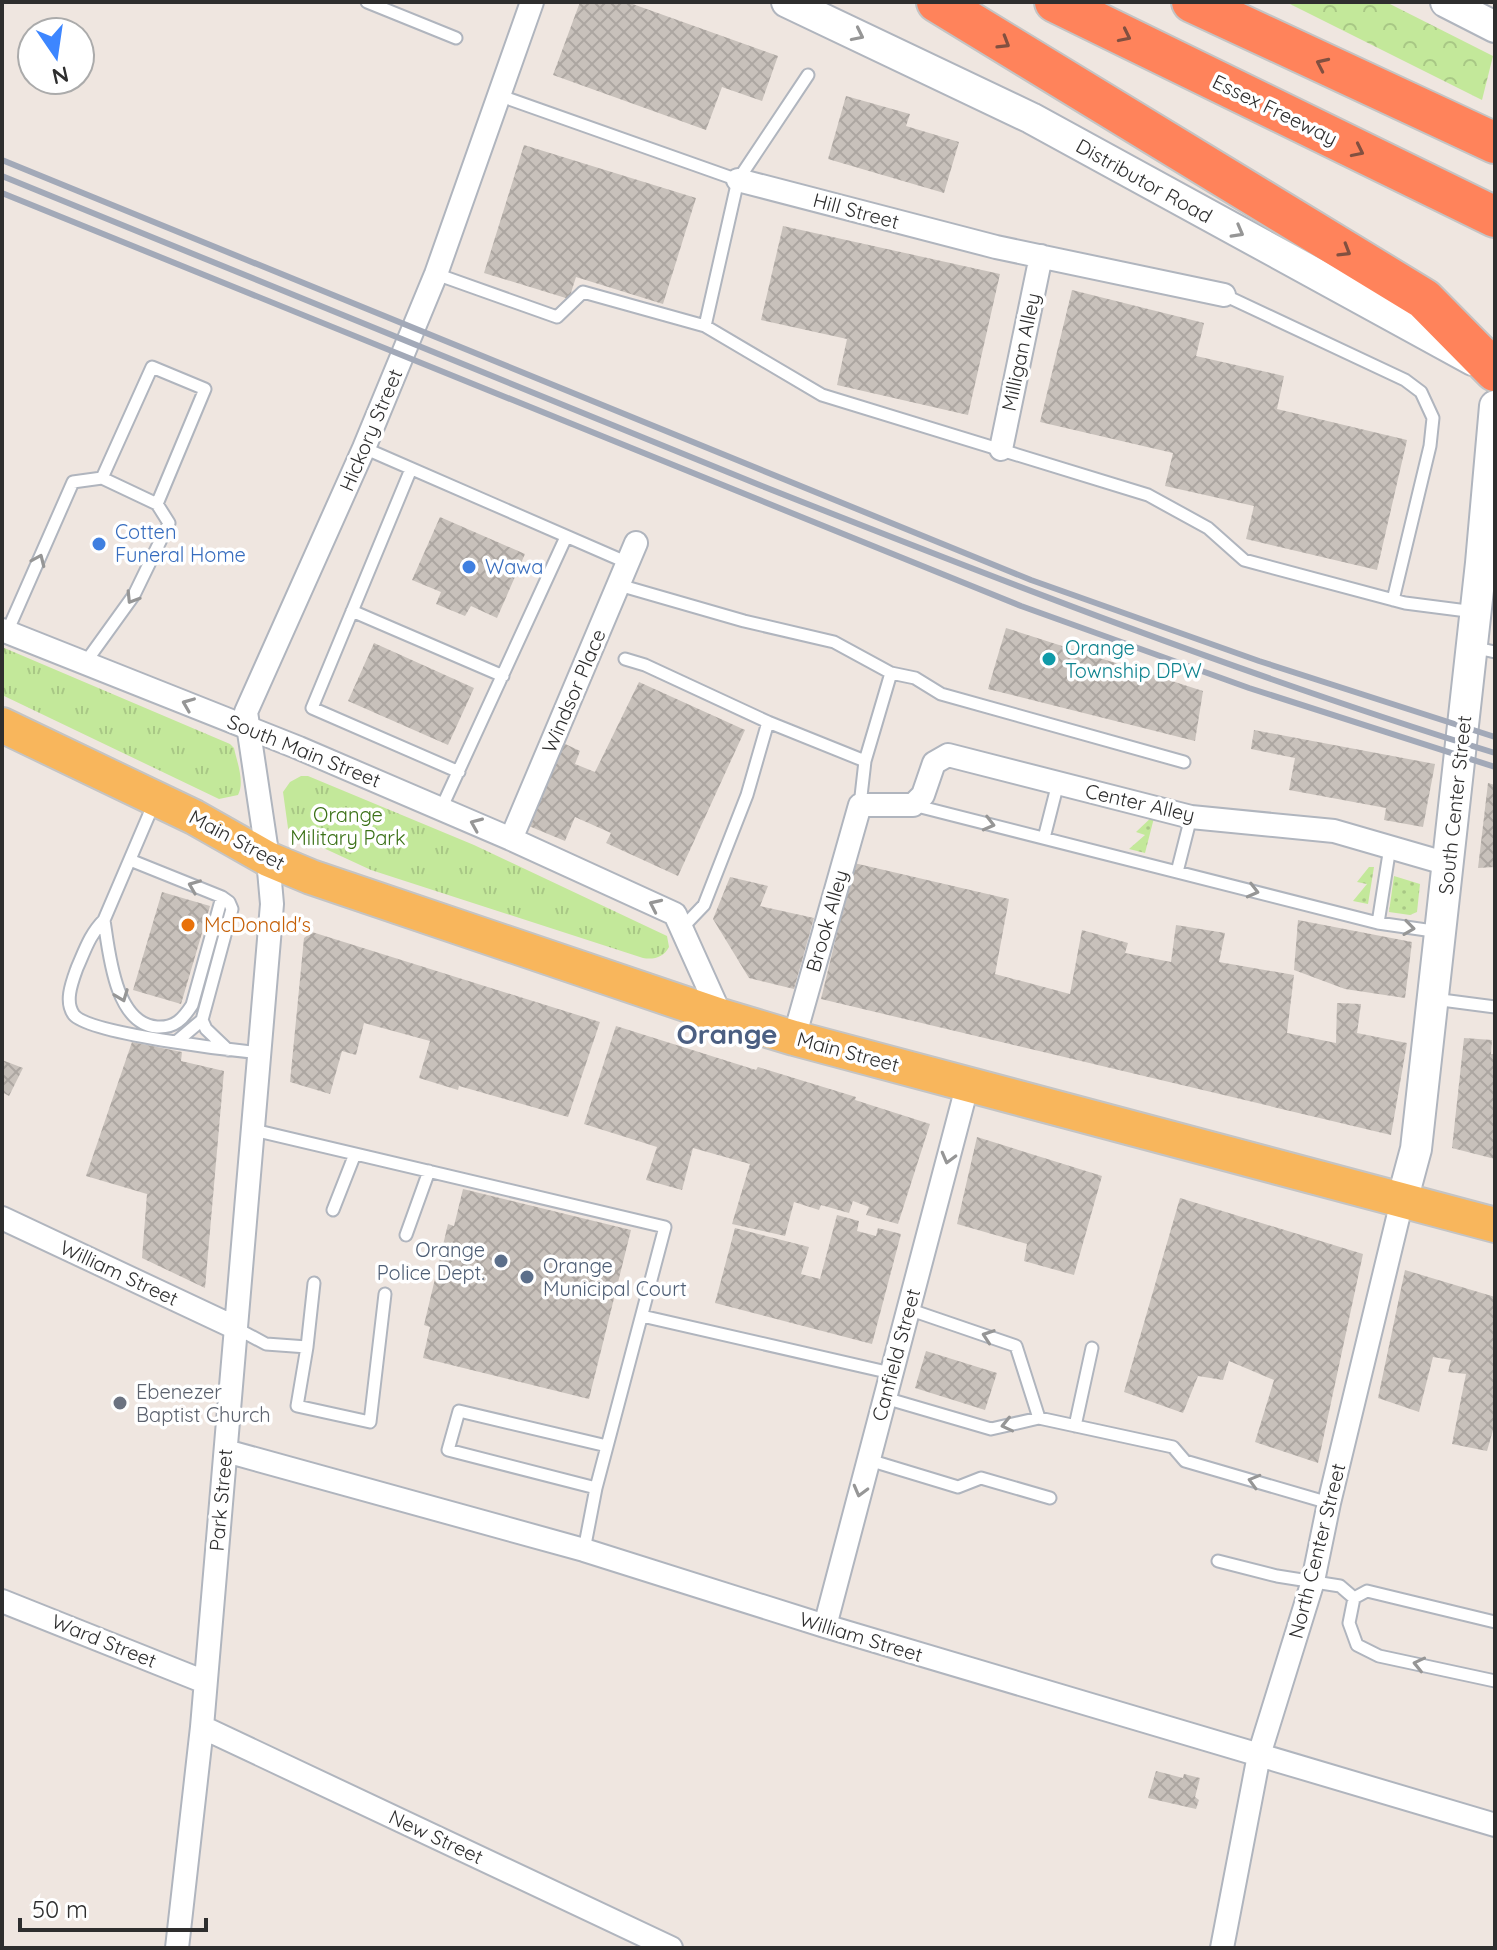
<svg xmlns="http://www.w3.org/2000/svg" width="1497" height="1950" viewBox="0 0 1497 1950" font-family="Quicksand,sans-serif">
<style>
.grass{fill:url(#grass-dots)}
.forest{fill:url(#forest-crowns)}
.park{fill:url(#park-tufts)}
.building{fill:url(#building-cross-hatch)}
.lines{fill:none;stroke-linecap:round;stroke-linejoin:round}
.service-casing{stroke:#b0b5be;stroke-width:15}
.minor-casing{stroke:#b0b5be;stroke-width:26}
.secondary-casing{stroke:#b0b5be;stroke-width:34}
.primary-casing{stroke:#c4c4c4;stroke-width:38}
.motorway-casing{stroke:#c4c4c4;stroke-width:44}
.service{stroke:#fff;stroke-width:11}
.minor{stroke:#fff;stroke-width:22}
.secondary{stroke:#fff;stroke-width:30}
.primary{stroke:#f8b65c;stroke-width:34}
.motorway{stroke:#ff835b;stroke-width:40}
.rail{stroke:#a2a9b8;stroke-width:6}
.oneway{stroke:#969696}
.oneway2{stroke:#825040}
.shop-dot{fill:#3f7fe0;stroke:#fff;stroke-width:3}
.culture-dot{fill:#0f9aa8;stroke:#fff;stroke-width:3}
.food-dot{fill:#e8710a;stroke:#fff;stroke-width:3}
.service-dot{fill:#5c6f8a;stroke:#fff;stroke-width:3}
.worship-dot{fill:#6b7280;stroke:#fff;stroke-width:3}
.labels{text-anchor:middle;stroke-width:7;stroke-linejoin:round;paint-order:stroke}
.street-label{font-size:20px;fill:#2e2e2e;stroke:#fff}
.shop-label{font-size:20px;fill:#366cbe;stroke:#fff;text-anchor:start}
.culture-label{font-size:20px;fill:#0d838f;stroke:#fff;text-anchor:start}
.park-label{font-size:20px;fill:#3b7117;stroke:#fff}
.food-label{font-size:20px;fill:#c56008;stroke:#fff;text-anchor:start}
.service-label{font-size:20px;fill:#4e5e75;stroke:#fff;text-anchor:end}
.worship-label{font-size:20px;fill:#5b616d;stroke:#fff;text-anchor:start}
.district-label{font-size:28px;font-weight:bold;fill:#4b5f82;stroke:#fff}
</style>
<defs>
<pattern id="grass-dots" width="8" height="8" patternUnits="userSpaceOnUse" patternTransform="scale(2)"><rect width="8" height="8" fill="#c3e89a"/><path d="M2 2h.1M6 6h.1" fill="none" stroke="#a8c785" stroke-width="1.8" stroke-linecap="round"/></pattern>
<pattern id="forest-crowns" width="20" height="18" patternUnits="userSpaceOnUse" patternTransform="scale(2)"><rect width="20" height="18" fill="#c3e89a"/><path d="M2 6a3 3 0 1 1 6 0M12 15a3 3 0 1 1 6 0" fill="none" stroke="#a8c785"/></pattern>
<pattern id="park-tufts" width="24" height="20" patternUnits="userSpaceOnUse" patternTransform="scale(2)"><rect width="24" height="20" fill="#c3e89a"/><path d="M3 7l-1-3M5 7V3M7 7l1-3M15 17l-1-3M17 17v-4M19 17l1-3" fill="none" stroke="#a8c785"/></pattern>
<pattern id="building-cross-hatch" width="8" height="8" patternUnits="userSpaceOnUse" patternTransform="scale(2)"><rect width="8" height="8" fill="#c8c1bb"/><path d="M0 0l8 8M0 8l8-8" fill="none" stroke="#aca6a1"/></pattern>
</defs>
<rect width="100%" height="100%" fill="#efe6e0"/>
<path class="grass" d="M1155,814L1145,853L1129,849L1145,835L1136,832Z
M1369,867H1374L1368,904L1353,901L1367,884L1357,882Z
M1394,876L1420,884L1417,912L1410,915L1389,912Z"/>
<path class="forest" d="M1286,2H1386L1493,56L1482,100Z"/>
<path class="park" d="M2,647L230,744L234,748C237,762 245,782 238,795L219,799L2,695Z
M301,776H308L474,845L667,936L669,947C664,957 654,960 643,958L371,870L291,833L288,828L283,792L290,782Z"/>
<path class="building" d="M580,2H627L778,56L762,101L722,87L706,130L553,75Z
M846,96L910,114L906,126L959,142L944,193L828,159Z
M524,145L696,198L663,304L576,277L569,299L484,273Z
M783,226L1000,274L968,415L837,385L847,339L761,320Z
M1072,290L1204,323L1196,356L1284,376L1277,409L1407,440L1377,570L1246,539L1254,506L1165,486L1173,453L1040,422Z
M440,517L525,554L497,618L471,606L465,616L436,604L441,592L412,580Z
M1006,628L1203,691L1195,741L988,689Z
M374,643L474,688L448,745L348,701Z
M639,682L745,730L678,876L606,843L611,833L575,817L565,841L524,824L559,741L580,751L575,764L595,772Z
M1254,730L1435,764L1423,827L1384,820L1386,808L1289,790L1295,758L1251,749Z
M1488,783L1495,785V867L1478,868Z
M854,863L1009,899L995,974L1070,994L1082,930L1128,943L1125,953L1171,962L1176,925L1225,933L1219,962L1294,975L1287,1033L1336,1043L1337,1003L1361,1004L1357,1033L1407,1043L1391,1135L821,999Z
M730,877L768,886L760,906L814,918L794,989L749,978L713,919Z
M162,892L210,906L181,1004L133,990Z
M1298,920L1412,942L1405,998L1345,989L1294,970Z
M312,932L600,1022L568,1117L459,1086L458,1090L419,1078L430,1041L364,1023L356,1055L342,1051L330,1094L290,1082L304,938Z
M616,1026L756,1070L758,1067L856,1097L855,1100L930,1124L898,1224L866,1215L869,1207L853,1201L849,1213L821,1205L819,1210L794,1202L785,1236L732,1224L750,1164L693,1148L682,1190L646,1180L657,1147L584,1124Z
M1464,1038L1492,1040L1491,1054H1495V1159L1452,1148Z
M132,1042L182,1052L181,1061L224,1071L205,1288L142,1258L147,1194L86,1176Z
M2,1060L23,1068L9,1096L2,1092Z
M977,1137L1102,1176L1074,1275L1024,1261L1027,1244L957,1224Z
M463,1189L631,1230L589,1399L423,1358L430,1327L424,1325L448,1224L454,1226Z
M1180,1198L1363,1254L1318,1463L1255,1442L1274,1380L1229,1361L1223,1380L1198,1376L1183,1413L1124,1392Z
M837,1215L859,1221L857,1231L876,1236L878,1228L901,1234L872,1344L715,1303L735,1228L809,1247L801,1274L820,1279Z
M1405,1270L1495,1297V1423L1487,1451L1452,1444L1466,1374L1448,1372L1451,1360L1433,1357L1419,1412L1378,1398Z
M926,1351L997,1373L985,1410L915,1388Z
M1156,1771L1183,1778L1184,1774L1200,1778L1195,1797L1199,1800L1196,1809L1148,1798Z"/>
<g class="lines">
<g class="service-casing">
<path id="service" d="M367,2L456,38
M498,95L738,180
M436,274L557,317L583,292L705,326L822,395L1148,495L1208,528L1244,560L1405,603L1475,612
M1224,295L1405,380L1421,392L1433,418L1430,446L1393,600
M705,326L738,180L808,75
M364,448L628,563
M411,469L312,708L459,772
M102,478L152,367L205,389L157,504
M619,585L744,621L834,642L891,673L915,678L941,694L1184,762
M352,611L503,676
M7,632L73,482L102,478L157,504L169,523L134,595L85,663
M1472,647L1495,652
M625,659L645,665L768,722L747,795L704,905L682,928
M768,722L865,761L860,805
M865,761L891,673
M154,803L104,920C90,934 85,950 77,968C72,982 64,1002 74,1015C90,1034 230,1050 260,1053
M913,805L1378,923L1440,932
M441,809L566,537
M1044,838L1058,783
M130,860L222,897L229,902L232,909L202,1020L206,1029L228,1050
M1177,872L1191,817
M104,920C109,953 115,1024 157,1027C175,1028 183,1019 192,1005L222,897
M1378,923L1390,847
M1434,999L1495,1007
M176,1042L202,1020
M254,1130L665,1227L596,1488L448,1450L459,1411L607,1446
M333,1210L355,1154
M406,1235L429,1171
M908,1309L1016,1346L1039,1418
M642,1316L891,1373
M236,1328L266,1344L307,1347L297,1406L370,1422L385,1294
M307,1347L314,1283
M885,1398L991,1429L1039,1418L1173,1447L1185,1461L1329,1503
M1075,1426L1092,1348
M869,1460L958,1487L981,1478L1050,1498
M584,1550L596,1488
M1218,1561L1277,1576L1340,1586L1354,1598
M1495,1622L1367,1591L1354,1598L1349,1623L1357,1645L1379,1656L1495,1681"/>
</g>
<g class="minor-casing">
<path id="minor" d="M738,180L996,247L1224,295
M1001,449L1041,256
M2,630L299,748L511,839L675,914L721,1016
M511,839L636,543
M794,1038L860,805H913L923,795L934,763L948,755L1191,817L1334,831L1448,864
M2,1218L236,1328
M226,1451L584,1550L825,1626L1495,1825
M2,1601L205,1682
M825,1626L968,1083
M202,1727L671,1948
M177,1948L202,1727L272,904L268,859L246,712L364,448L436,274L532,2
M1222,1948L1259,1755L1313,1581L1329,1503L1402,1201"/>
</g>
<g class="secondary-casing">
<path id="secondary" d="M787,2L1031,118L1473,360
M1446,2L1495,27
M1402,1201L1416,1149L1481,563L1495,406"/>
</g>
<g class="primary-casing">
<path id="primary" d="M2,725L194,817L268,859L311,877L721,1016L794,1038L1495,1225"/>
</g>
<g class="motorway-casing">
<path id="motorway" d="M937,2L1424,299L1495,371
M1055,2L1495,217
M1192,2L1495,143"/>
</g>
<use href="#service" class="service"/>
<use href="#minor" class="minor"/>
<use href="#secondary" class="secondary"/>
<use href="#primary" class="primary"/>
<use href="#motorway" class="motorway"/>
<path class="rail" d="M2,160L1031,580L1259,661L1495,737
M2,176C255,280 508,384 762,486C1004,582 1246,676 1495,753
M2,193L1021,606L1249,688L1495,767"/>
</g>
<defs><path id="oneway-chevron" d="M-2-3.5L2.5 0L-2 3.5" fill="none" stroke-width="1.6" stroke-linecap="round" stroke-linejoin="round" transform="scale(2)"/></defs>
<g class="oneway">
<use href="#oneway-chevron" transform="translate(858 35) rotate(26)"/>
<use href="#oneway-chevron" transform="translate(1238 232) rotate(29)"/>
<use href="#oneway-chevron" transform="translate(39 560) rotate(-66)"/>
<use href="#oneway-chevron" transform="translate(132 598) rotate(122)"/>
<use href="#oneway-chevron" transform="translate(188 704) rotate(-158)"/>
<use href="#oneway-chevron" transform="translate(476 824) rotate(-157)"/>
<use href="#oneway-chevron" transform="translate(989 824) rotate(14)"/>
<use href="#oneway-chevron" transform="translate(194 886) rotate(-158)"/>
<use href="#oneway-chevron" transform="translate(1253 891) rotate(14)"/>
<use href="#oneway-chevron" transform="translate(655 905) rotate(-155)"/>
<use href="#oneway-chevron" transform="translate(1409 928) rotate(8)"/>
<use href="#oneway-chevron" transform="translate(122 996) rotate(69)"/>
<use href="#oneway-chevron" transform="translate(948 1158) rotate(105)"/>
<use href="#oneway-chevron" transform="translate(988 1336) rotate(-161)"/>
<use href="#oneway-chevron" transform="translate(1007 1425) rotate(167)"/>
<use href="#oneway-chevron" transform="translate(1254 1481) rotate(-164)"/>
<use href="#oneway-chevron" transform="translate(860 1491) rotate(105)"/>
<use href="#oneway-chevron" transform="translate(1419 1664) rotate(-167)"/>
</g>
<g class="oneway2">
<use href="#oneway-chevron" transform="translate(1125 36) rotate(26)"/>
<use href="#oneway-chevron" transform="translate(1004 43) rotate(31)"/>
<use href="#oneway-chevron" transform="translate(1322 64) rotate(-155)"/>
<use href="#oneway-chevron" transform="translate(1358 151) rotate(26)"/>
<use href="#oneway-chevron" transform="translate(1345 251) rotate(31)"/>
</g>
<g class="shop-dot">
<circle cx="99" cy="544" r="8"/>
<circle cx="469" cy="567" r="8"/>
</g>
<circle class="culture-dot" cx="1049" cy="659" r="8"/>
<circle class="food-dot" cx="188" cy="925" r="8"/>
<g class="service-dot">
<circle cx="501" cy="1261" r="8"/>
<circle cx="527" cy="1277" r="8"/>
</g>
<circle class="worship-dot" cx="120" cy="1403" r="8"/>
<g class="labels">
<g class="street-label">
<text transform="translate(1275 110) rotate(26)" y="7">Essex Freeway</text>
<text transform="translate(1144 181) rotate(29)" y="7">Distributor Road</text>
<text transform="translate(856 211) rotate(15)" y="7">Hill Street</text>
<text transform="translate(1021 352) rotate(-78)" y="7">Milligan Alley</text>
<text transform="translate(371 430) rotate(-67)" y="7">Hickory Street</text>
<text transform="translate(574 691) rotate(-67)" y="7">Windsor Place</text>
<text transform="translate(304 751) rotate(22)" y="7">South Main Street</text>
<text transform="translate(1140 803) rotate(13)" y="7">Center Alley</text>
<text transform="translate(1455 805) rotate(-84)" y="7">South Center Street</text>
<text transform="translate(237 840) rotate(28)" y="7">Main Street</text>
<text transform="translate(827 921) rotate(-74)" y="7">Brook Alley</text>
<text transform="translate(848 1052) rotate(15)" y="7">Main Street</text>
<text transform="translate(119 1273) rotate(25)" y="7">William Street</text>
<text transform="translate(896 1355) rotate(-75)" y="7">Canfield Street</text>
<text transform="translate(221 1500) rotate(-85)" y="7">Park Street</text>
<text transform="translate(1317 1551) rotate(-76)" y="7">North Center Street</text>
<text transform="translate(861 1637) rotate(17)" y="7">William Street</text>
<text transform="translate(104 1641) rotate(22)" y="7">Ward Street</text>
<text transform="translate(436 1837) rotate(25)" y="7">New Street</text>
</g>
<g class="shop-label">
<text x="115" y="539">Cotten<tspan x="115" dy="23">Funeral Home</tspan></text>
<text x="485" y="574">Wawa</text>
</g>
<g class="culture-label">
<text x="1065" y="655">Orange<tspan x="1065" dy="23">Township DPW</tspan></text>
</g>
<g class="park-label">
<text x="348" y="822">Orange<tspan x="348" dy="23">Military Park</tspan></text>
</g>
<g class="food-label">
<text x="204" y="932">McDonald's</text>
</g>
<g class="service-label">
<text x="485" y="1257">Orange<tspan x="485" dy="23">Police Dept.</tspan></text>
<text x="543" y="1273" text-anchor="start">Orange<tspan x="543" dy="23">Municipal Court</tspan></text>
</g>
<g class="worship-label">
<text x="136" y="1399">Ebenezer<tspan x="136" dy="23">Baptist Church</tspan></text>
</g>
<g class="district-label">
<text x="727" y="1044">Orange</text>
</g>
</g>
<rect width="1497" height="1950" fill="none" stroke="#2e2e2e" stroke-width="8"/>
<g transform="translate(56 56) rotate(167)"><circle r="38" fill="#ffffff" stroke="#ababab" stroke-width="2"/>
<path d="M0-6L14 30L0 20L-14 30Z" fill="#3d86ff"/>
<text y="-12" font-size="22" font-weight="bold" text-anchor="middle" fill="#2e2e2e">N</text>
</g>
<path d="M20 1918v12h186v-12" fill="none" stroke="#2e2e2e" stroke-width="4"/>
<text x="32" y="1918" font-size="24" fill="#2e2e2e" stroke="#ffffff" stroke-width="6" paint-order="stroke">50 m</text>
</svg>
